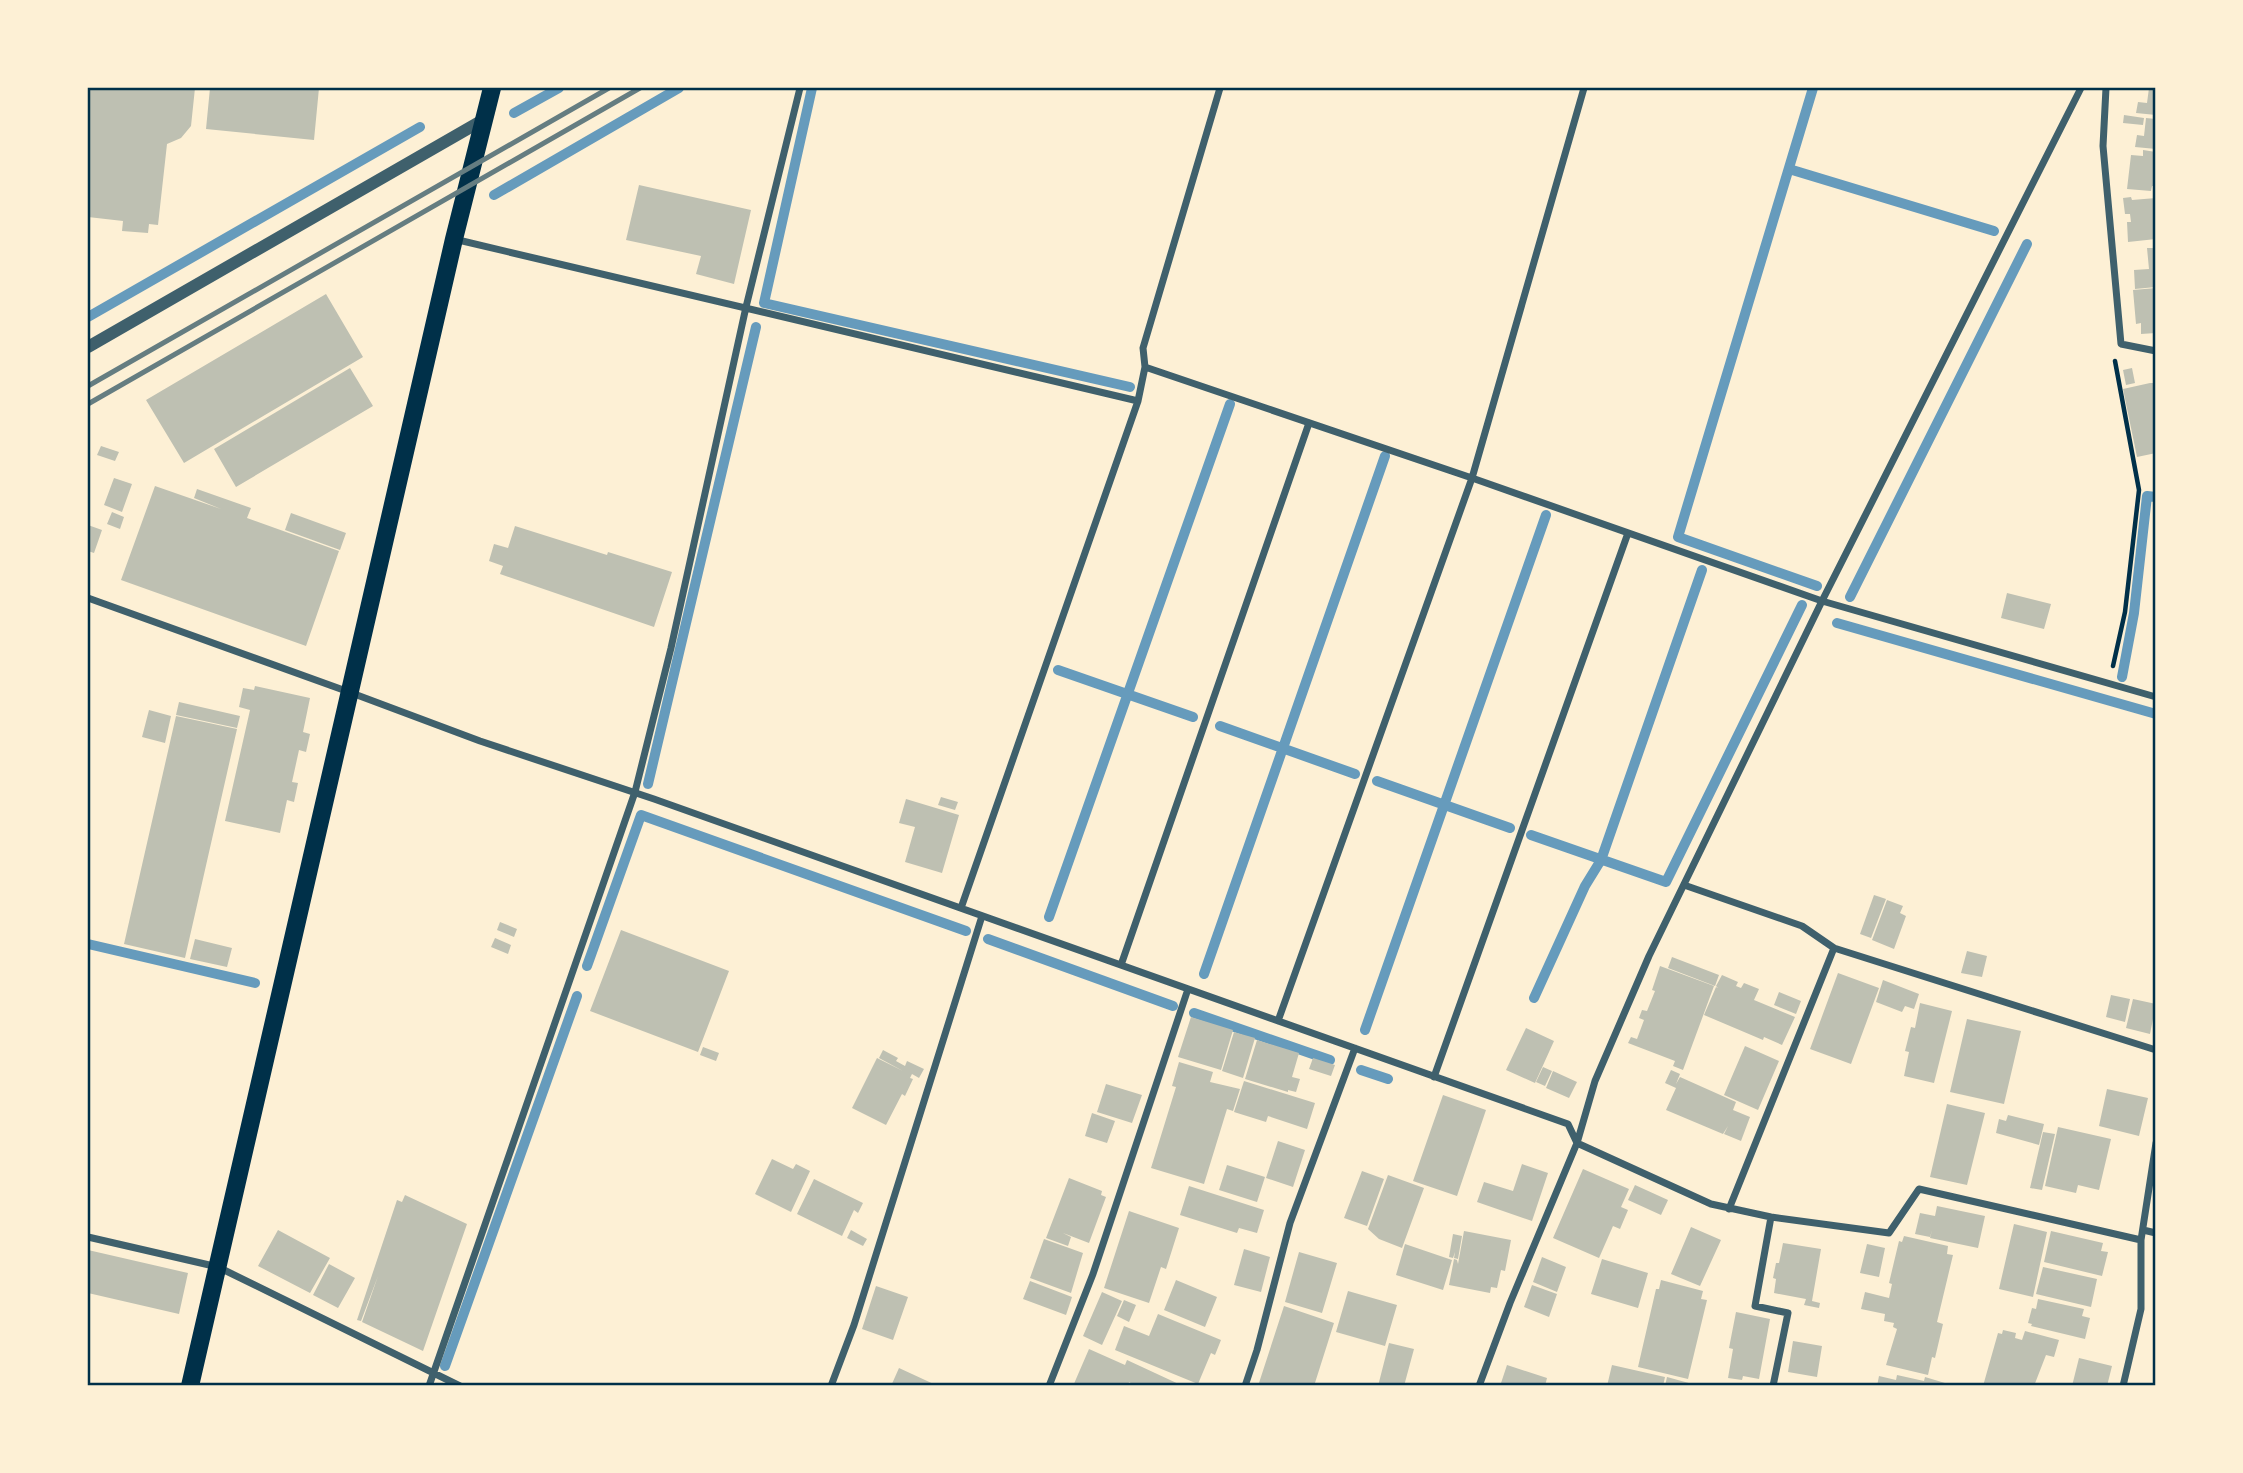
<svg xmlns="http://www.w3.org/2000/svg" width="2243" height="1473" viewBox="0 0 2243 1473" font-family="Karla,sans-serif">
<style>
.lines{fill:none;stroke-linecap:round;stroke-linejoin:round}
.stream{stroke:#669bbc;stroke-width:10}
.building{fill:#bec0b2}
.path{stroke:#003049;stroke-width:4.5}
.minor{stroke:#3f606c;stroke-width:7}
.tertiary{stroke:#3f606c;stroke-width:12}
.primary{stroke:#003049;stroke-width:18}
.rail{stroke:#657d81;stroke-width:5}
.neatline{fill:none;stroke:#003049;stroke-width:2.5}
</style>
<rect width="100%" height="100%" fill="#fdf0d5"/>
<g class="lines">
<path class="stream" d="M812,88L764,303L1130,387
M1813,88L1678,537L1817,586
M514,113L559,88
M1789,169L1994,231
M494,195L679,88
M88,317L420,127
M1850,597L2027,244
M1837,623L2156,714
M1058,670L1193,717
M2122,677L2134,613L2147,496L2156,497
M1220,726L1355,774
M1377,781L1510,828
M648,784L756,327
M1531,835L1666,882L1802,605
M1049,917L1230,404
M988,939L1173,1006
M88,944L255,983
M587,966L641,815L966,931
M1204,974L1385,456
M1534,998L1585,886L1601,860L1702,570
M1194,1013L1330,1060
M1365,1030L1546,515
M1361,1070L1388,1079
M445,1366L577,996"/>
</g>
<path class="building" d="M88,88H195L191,126L181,138L167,144L158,225L149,224L148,233L122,231L123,221L88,217Z
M210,88H319L314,140L206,129Z
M2149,88H2156V115L2136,113L2138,102L2147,103Z
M2124,115L2144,118L2143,125L2123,123Z
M2146,118L2156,119V149L2135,147L2137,135L2144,136Z
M2143,150L2156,152V186H2152L2151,191L2127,189L2131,155L2143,156Z
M639,185L751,210L734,284L696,274L701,256L626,240Z
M2131,197L2132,200L2156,198V239L2128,242L2127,222H2131L2130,214H2125L2123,198Z
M2147,248H2156V287L2135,289L2134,270L2149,269Z
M2156,288V333L2141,334V323L2136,324L2133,290Z
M326,294L363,357L184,463L146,400Z
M350,368L373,406L236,487L214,449Z
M2132,368L2135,383L2126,385L2123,370Z
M2150,383H2156V453L2137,457L2123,389Z
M101,446L119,452L115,461L97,455Z
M114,478L132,484L122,512L104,505Z
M155,486L221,509L194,498L197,489L251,508L247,518L339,551L306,646L121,580Z
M112,512L124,517L120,529L107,524Z
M291,513L346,533L340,550L285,530Z
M88,525L102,530L94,553L88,551Z
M515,526L607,555L608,552L672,572L654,627L500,574L503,566L489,561L494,544L508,548Z
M2007,593L2051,604L2044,629L2001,618Z
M255,686L310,698L303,732L310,734L306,752L299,750L292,782L298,783L294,802L287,800L280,833L225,821L250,710L239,707L243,688L254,690Z
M179,702L240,716L237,728L176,715Z
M149,710L171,716L165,743L142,737Z
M176,716L237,729L185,958L124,944Z
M941,797L958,802L955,810L938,805Z
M906,799L959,815L942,873L905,862L915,827L899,823Z
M1874,895L1886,899L1871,938L1860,934Z
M1887,900L1903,906L1900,913L1906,916L1894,949L1872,940Z
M500,922L517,929L514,937L497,930Z
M621,930L729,971L698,1052L590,1011Z
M495,938L511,945L508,954L491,947Z
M195,939L232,948L227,967L190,959Z
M1967,951L1987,956L1982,977L1961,973Z
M1672,957L1719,975L1715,986L1668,968Z
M1660,966L1714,986L1683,1070L1673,1066L1675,1061L1628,1043L1631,1037L1637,1039L1644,1020L1639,1018L1642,1010L1647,1011L1655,991L1652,990Z
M1838,973L1879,988L1851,1064L1810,1049Z
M1722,975L1738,982L1736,986L1741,988L1738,993L1744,983L1759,989L1754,1000L1795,1017L1782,1045L1764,1037L1763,1040L1704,1015L1716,987L1718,988L1716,986Z
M1883,980L1919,994L1914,1009L1905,1006L1902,1012L1876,1002Z
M1779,992L1801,1001L1796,1014L1774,1005Z
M2111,995L2130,999L2125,1022L2106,1017Z
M2133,999L2156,1004L2150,1034L2126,1028Z
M1920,1003L1952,1011L1934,1083L1904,1076L1909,1052L1905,1051L1911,1027L1915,1028Z
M1191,1017L1233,1030L1221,1070L1178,1057Z
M1967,1019L2021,1031L2004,1104L1950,1092Z
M1526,1028L1554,1041L1535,1083L1506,1070Z
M1234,1032L1255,1038L1243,1078L1222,1071Z
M1257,1040L1299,1053L1292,1077L1300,1079L1296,1092L1288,1090V1092L1245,1079Z
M1745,1046L1779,1061L1758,1110L1724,1095Z
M703,1047L719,1053L716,1061L700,1055Z
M883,1050L898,1058L896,1061L905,1066L907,1061L924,1069L919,1078L912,1074L910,1078L913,1079L905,1096L902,1094L886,1125L852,1108L877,1058L903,1071L879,1058Z
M1313,1058L1335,1065L1331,1076L1309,1069Z
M1179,1062L1213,1072L1210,1082L1240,1089L1233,1111L1227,1109L1204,1184L1151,1168L1176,1087L1172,1086Z
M1543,1067L1552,1071L1545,1086L1536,1082Z
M1671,1070L1680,1074L1676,1084L1680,1077L1736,1102L1733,1110L1750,1117L1741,1141L1724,1134L1728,1126L1723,1134L1666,1110L1676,1088L1665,1083Z
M1553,1071L1577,1082L1569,1098L1546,1088Z
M1244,1081L1315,1103L1307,1129L1268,1116L1266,1122L1234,1112Z
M1106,1084L1142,1095L1132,1123L1097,1112Z
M2107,1089L2148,1098L2139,1136L2099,1126Z
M1443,1095L1486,1110L1457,1196L1413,1181Z
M1947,1104L1985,1113L1967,1185L1930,1177Z
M1092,1113L1115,1121L1107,1143L1085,1136Z
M2008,1115L2044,1124L2039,1145L1996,1133L1999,1119L2006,1121Z
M2058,1127L2111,1139L2099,1190L2078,1185L2076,1193L2045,1186Z
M2043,1132L2055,1134L2042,1190L2030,1188Z
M1278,1141L1305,1150L1293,1187L1266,1178Z
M772,1159L793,1169L796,1164L810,1171L791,1212L755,1194Z
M1522,1164L1548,1173L1532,1221L1477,1202L1484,1182L1513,1191Z
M1227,1165L1265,1177L1257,1202L1219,1190Z
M1583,1169L1629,1189L1621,1207L1628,1210L1620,1229L1613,1226L1599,1258L1553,1238Z
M1362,1171L1384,1179L1367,1226L1344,1218Z
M1388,1175L1424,1188L1402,1248L1379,1239L1368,1229Z
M1069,1178L1102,1191L1101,1195L1106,1197L1089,1243L1063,1233L1071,1237L1068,1246L1046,1238Z
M814,1179L863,1203L858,1213L854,1210L842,1236L797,1214Z
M1635,1185L1668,1200L1661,1215L1628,1200Z
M1189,1186L1264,1210L1257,1233L1239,1228L1237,1233L1180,1215Z
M405,1195L467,1224L423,1351L362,1322L378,1276L361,1321L357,1320L397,1200L402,1202Z
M1937,1206L1985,1216L1978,1248L1930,1238L1932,1230L1930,1237L1915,1234L1920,1213L1935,1216Z
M1129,1211L1179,1228L1166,1269L1161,1267L1149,1303L1104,1288Z
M2014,1224L2047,1232L2033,1297L1999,1289Z
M1691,1227L1721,1240L1700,1286L1671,1274Z
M278,1230L330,1258L310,1293L258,1266Z
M851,1230L867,1239L863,1246L847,1238Z
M1464,1231L1511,1240L1505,1271L1501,1270L1497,1288L1491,1287L1490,1293L1449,1285L1454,1259L1457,1260L1458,1264Z
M2051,1231L2103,1243L2101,1251L2108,1252L2102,1276L2044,1262Z
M1453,1234L1462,1236L1458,1259L1454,1258L1455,1252L1453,1258L1449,1257Z
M1904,1236L1948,1246L1947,1254L1953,1255L1937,1322L1943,1324L1935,1358L1932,1357L1928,1375L1886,1365L1897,1329L1893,1327L1894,1323L1884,1321L1885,1314L1861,1309L1865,1292L1889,1298L1892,1284L1889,1283L1899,1241L1902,1242Z
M1044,1239L1083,1253L1071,1293L1030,1278Z
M1783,1243L1821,1249L1812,1301L1820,1303L1819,1308L1804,1305L1806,1299L1774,1293L1776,1279L1773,1278L1776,1263H1779Z
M1405,1244L1452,1260L1443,1290L1396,1275Z
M1867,1244L1885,1248L1879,1277L1860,1273Z
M1244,1249L1270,1257L1261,1292L1234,1285Z
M88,1250L188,1273L179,1314L88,1293Z
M1299,1252L1337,1263L1322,1313L1285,1302Z
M1542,1257L1566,1267L1557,1292L1533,1282Z
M1602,1259L1648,1273L1638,1308L1591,1294Z
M329,1264L355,1278L338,1308L313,1295Z
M2043,1267L2097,1279L2091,1307L2036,1294Z
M1176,1280L1217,1297L1205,1327L1164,1310Z
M1661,1280L1703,1291L1701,1299L1707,1300L1688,1379L1638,1367L1656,1289H1659Z
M1030,1281L1072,1297L1066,1315L1023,1299Z
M1532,1285L1557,1294L1549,1317L1524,1307Z
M876,1286L908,1297L893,1340L862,1329Z
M1348,1291L1397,1305L1385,1346L1336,1332Z
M1102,1292L1122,1301L1102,1345L1083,1336Z
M2038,1299L2084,1309L2082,1316L2090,1318L2085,1339L2031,1326L2032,1324L2028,1323L2032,1308L2036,1309Z
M1124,1300L1136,1305L1129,1322L1117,1316Z
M1284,1306L1334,1323L1314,1386H1258Z
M1736,1312L1770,1319L1759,1379L1743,1376L1742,1380L1728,1378L1733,1349L1729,1348Z
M1158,1314L1221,1340L1215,1355L1211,1353L1198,1384L1115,1350L1124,1326L1149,1336Z
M2003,1330L2016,1333L2015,1338L2022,1340L2025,1331L2059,1340L2054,1357L2046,1355L2034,1386H1983L1998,1333L2002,1334Z
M1793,1341L1822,1346L1817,1377L1788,1372Z
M1389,1343L1414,1349L1404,1386H1378Z
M1089,1349L1125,1365L1127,1360L1183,1386H1136L1129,1382L1128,1386H1073Z
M2079,1358L2112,1366L2107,1386H2072Z
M1507,1365L1547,1378L1545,1386H1500Z
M1612,1365L1665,1377L1663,1386H1607Z
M899,1368L938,1386H891Z
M1897,1375L1924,1381L1925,1377L1955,1386H1877L1879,1376L1896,1380Z
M1667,1377L1696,1385V1386H1665Z"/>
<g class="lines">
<path class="path" d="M2113,666L2125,612L2139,490L2115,361"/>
<path class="minor" d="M2106,88L2103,146L2121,344L2156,351
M454,239L1138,401
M1145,367L1472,478L1822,601L2156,697
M88,598L349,692L480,741L654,799L1568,1124L1577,1143L1711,1204L1771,1217L1889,1233L1919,1189L2141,1240
M1684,885L1802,926L1834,948L2156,1050
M961,908L1138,401L1145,367L1143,348L1220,88
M1121,965L1309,423
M1278,1021L1472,478L1584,88
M1434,1077L1628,533
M1729,1209L1834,948
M1771,1217L1755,1306L1788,1313L1773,1386
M2143,1230L2156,1233
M88,1237L218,1267L460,1386
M429,1386L635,792L671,648L746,307L800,88
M831,1386L854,1325L982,916
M1049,1386L1093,1274L1188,989
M1245,1386L1257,1350L1290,1223L1355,1048
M1479,1386L1510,1303L1577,1143L1595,1081L1649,956L1822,601L2081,88
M2123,1386L2141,1309V1240L2156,1143"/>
<path class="tertiary" d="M88,347L483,120"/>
<path class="primary" d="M190,1386L454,239L492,88"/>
<path class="rail" d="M88,386L609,88
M88,404L640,88"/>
</g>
<rect width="2243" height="1473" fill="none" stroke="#fdf0d5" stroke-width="178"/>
<rect x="89" y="89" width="2065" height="1295" class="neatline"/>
</svg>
